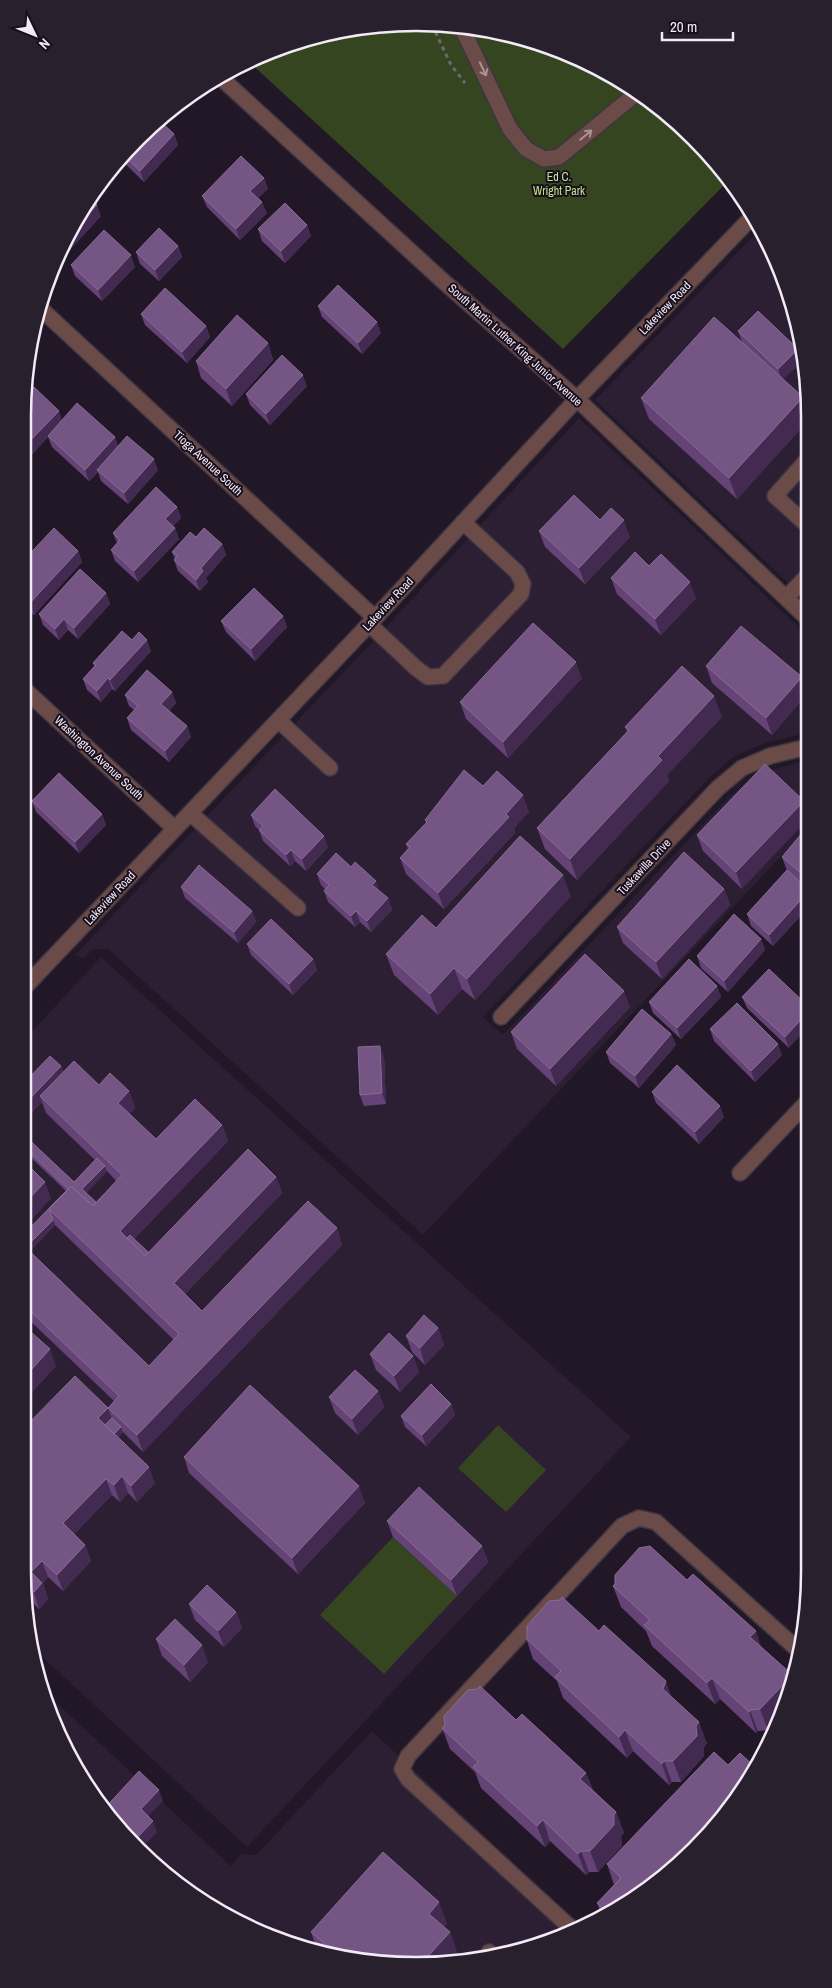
<svg xmlns="http://www.w3.org/2000/svg" width="832" height="1988" viewBox="0 0 832 1988" font-family="'Archivo Narrow',sans-serif">
<style>
.built{fill:#2c1e33}
.green{fill:#354520}
.lines{fill:none;stroke-linecap:round;stroke-linejoin:round}
.minor-casing{stroke:#3e3543;stroke-width:18}
.path{stroke:#6f6674;stroke-width:3;stroke-dasharray:4 4;stroke-linecap:butt}
.minor{stroke:#6b4b47;stroke-width:15}
.wall{fill:#654376;fill-rule:evenodd}
.shaded-wall{fill:#432a50}
.building{fill:#745583;stroke:#886c95}
.oneway{stroke:#a89396}
.labels{text-anchor:middle;stroke-width:4;stroke-linejoin:round;paint-order:stroke}
.park-label{font-size:12px;fill:#bfe789;stroke:#180e1d}
.street-label{font-size:12px;fill:#f2ebf6;stroke:#180e1d}
.rim{fill:none;stroke:#f2ebf6;stroke-width:2.5}
</style>
<rect width="100%" height="100%" fill="#211726"/>
<path class="built" d="M760,229L769,242L806,364L807,601L595,400Z
M579,418L807,635V733L765,743L733,757L708,779L483,1017L503,1035L728,798L750,779L775,769L807,760V829L423,1235L108,949H93L84,959L75,955L377,637Z
M101,957L631,1437L247,1847L35,1650L22,1572V1042Z
M42,1689L231,1866L241,1854L256,1855L372,1731L580,1925L492,1958L416,1965L340,1958L220,1913L120,1831L75,1768L43,1699Z"/>
<path class="green" d="M391,23L468,26L543,43L635,89L712,157L728,181L563,349L248,61L314,36Z
M498,1425L546,1470L506,1512L458,1468Z
M393,1537L457,1596L384,1674L320,1615Z"/>
<g class="lines">
<g class="minor-casing">
<path id="minor" d="M461,26L510,129L526,149L544,159L559,157L638,92
M220,77L443,281L577,399L807,618
M40,308L375,618
M806,461L775,496L807,525
M786,598L807,576
M369,624L416,668L428,677L443,676L521,594L523,584L517,572L463,522
M22,687L175,829
M278,720L330,768
M190,813L298,908
M22,990L375,618L577,399L752,217
M501,1017L718,788L742,768L770,756L807,747
M740,1173L808,1101
M571,1928L408,1779L402,1769L408,1756L622,1526L639,1518L656,1522L797,1649
M489,1952L493,1958"/>
</g>
<path class="path" d="M432,25L451,65L465,83"/>
<use href="#minor" class="minor"/>
</g>
<path class="wall" d="M159,120L174,134L178,145L144,182L119,158Z
M264,178L268,189L258,198L267,213L240,240L207,207L202,196Z
M101,216L68,252L62,248L75,219Z
M307,225L311,236L285,263L262,241L258,229Z
M178,246L182,257L159,281L140,264L136,252Z
M71,265L135,267L102,301L75,276Z
M318,306L381,333L362,354L322,317Z
M141,314L206,326L210,337L187,363L145,325Z
M738,331L802,361L783,379L803,397L806,406V423L737,499L649,419L641,398L742,342Z
M268,343L273,360L232,406L201,378L196,361Z
M307,386L270,425L250,405L246,394Z
M22,416L62,420L115,437L118,446L158,470L128,504L101,481L98,472L89,481L52,447L48,437L25,462L22,459Z
M177,507L181,518L173,526L175,528L179,539L138,582L115,561L111,550L117,543L113,533Z
M600,520L630,537L585,584L545,547L539,531Z
M196,537L222,544L226,555L206,578L208,582L200,591L178,571L174,560L175,559L172,552Z
M78,551L82,562L34,615L22,604V562Z
M649,566L696,598L661,635L617,594L611,578Z
M106,593L110,604L78,639L68,630L59,640L43,625L39,614Z
M283,616L287,627L255,661L226,632L221,621Z
M132,640L151,651L115,691L112,689L101,702L87,690L83,679L94,666L93,663Z
M706,666L807,692V694L772,735L712,683Z
M582,678L508,758L466,719L460,702Z
M172,692L176,703L169,711L187,726L191,737L169,762L131,730L127,718L134,710L129,706L125,695Z
M722,717L667,775L669,781L577,880L545,849L537,828L627,732L625,727Z
M765,764L742,889L703,851L697,835Z
M483,786L529,812L514,828L515,833L444,909L406,874L400,858L408,849L406,844L426,823L425,820Z
M32,801L102,814L106,825L79,853L36,812Z
M251,815L328,847L306,871L295,861L290,866L263,841L259,830L255,826Z
M807,827L808,908L773,946L751,926L747,914L787,871L782,857Z
M351,867L388,898L392,910L371,932L360,922L355,927L328,902L324,891L325,889L321,885L317,874Z
M181,887L252,911L256,922L238,943L185,898Z
M724,889L730,905L662,979L623,943L617,927Z
M571,896L475,1000L462,989L438,1015L394,975L386,954L436,928Z
M808,929V948L806,947L802,936Z
M761,939L765,950L728,992L701,968L697,956Z
M247,944L313,959L317,970L293,995L251,955Z
M769,969L789,1048L747,1008L742,997Z
M717,986L721,997L681,1039L653,1013L649,1002Z
M630,1007L556,1086L517,1049L511,1032Z
M710,1029L782,1055L755,1082L714,1041Z
M671,1034L676,1045L639,1088L610,1063L606,1052Z
M384,1057L386,1104L364,1106L360,1095Z
M61,1066L63,1072L99,1085L129,1091L135,1108L129,1114L156,1139L222,1125L228,1141L134,1239L148,1252L276,1177L282,1193L185,1294L202,1311L337,1228L342,1245L143,1452L123,1432L118,1438L155,1483L137,1502L128,1493L120,1502L112,1495L74,1534L85,1545L91,1561L63,1591L48,1577L43,1583L48,1599L39,1609L26,1596L22,1572L108,1408L114,1401L22,1313V1236L66,1191L22,1149V1133L74,1182L95,1160L46,1113L42,1102L22,1122V1085ZM107,1171L116,1181L96,1202L86,1193ZM55,1225L174,1340L149,1366L30,1251Z
M652,1092L724,1117L699,1144L656,1103Z
M22,1159L51,1198L28,1223L22,1218Z
M22,1324L56,1366L29,1395L22,1389Z
M438,1328L444,1345L425,1365L412,1352L406,1336Z
M370,1354L413,1356L419,1372L400,1392L376,1370Z
M378,1391L384,1407L358,1435L335,1413L329,1397Z
M451,1404L455,1415L426,1446L405,1427L401,1416Z
M184,1457L365,1503L298,1574L189,1473Z
M387,1521L482,1546L488,1562L457,1596L393,1537Z
M687,1580L756,1631L768,1730L758,1731L756,1733L720,1699L715,1704L652,1646L646,1631L621,1607L613,1586Z
M189,1604L236,1612L242,1628L224,1647L195,1620Z
M526,1638L671,1697L707,1743L704,1747V1756L681,1782H672L669,1785L633,1751L627,1758L563,1698L557,1681L533,1659Z
M156,1639L208,1662L190,1682L162,1656Z
M516,1720L586,1773L593,1790L616,1812L624,1833L621,1836L622,1846L598,1872H589L586,1875L550,1841L545,1847L481,1788L475,1772L450,1749L442,1728Z
M728,1765L612,1913L602,1917L597,1903L614,1885L607,1864Z
M447,1923L444,1927L450,1932L457,1953L449,1962L416,1966L340,1958L317,1950L311,1932Z"/>
<path class="shaded-wall" d="M174,134L178,145L144,182L140,171Z
M264,178L268,189L254,202L250,191Z
M262,202L267,213L240,240L236,229Z
M97,205L101,216L68,252L64,243L67,237Z
M307,225L311,236L285,263L281,251Z
M178,246L182,257L159,281L155,270Z
M131,255L135,267L102,301L98,290Z
M377,322L381,333L362,354L358,343Z
M206,326L210,337L187,363L182,352Z
M268,343L273,360L232,406L226,389Z
M798,349L802,361L782,381L778,369Z
M303,375L307,386L270,425L266,414Z
M803,397L806,406V423L737,499L729,478Z
M59,411L63,422L48,436V437L25,462L22,454V449Z
M115,437L119,448L97,470L98,472L89,481L85,470Z
M154,459L158,470L128,504L124,493Z
M177,507L181,518L169,530L165,519Z
M624,520L630,537L585,584L579,568Z
M27,521L31,532L22,541V526Z
M175,528L179,539L138,582L134,571Z
M222,544L226,555L206,578L208,582L200,591L196,580L201,568Z
M78,551L82,562L34,615L30,603Z
M690,582L696,598L661,635L655,619Z
M106,593L110,604L78,639L74,628Z
M283,616L287,627L255,661L251,649Z
M64,619L68,630L59,640L55,629Z
M147,640L151,651L115,691L110,680Z
M576,662L582,678L508,758L503,742Z
M802,677L807,694L772,735L766,718Z
M108,678L112,689L101,702L97,691Z
M172,692L176,703L165,715L161,704Z
M714,696L722,717L667,775L669,781L577,880L570,859L658,756Z
M187,726L191,737L169,762L165,751Z
M25,764L29,775L22,782V766Z
M523,795L529,812L514,828L515,833L444,909L438,893L506,814Z
M804,801L807,810V820L742,889L736,872Z
M102,814L106,825L79,853L75,842Z
M25,817L29,828L22,834V819Z
M324,836L328,847L306,871L302,859Z
M291,850L295,861L290,866L286,855Z
M563,875L571,896L475,1000L467,979Z
M376,881L380,892L372,885Z
M724,889L730,905L662,979L656,962Z
M808,892V908L773,946L769,935Z
M388,898L392,910L371,932L367,921Z
M252,911L256,922L238,943L234,932Z
M356,911L360,922L355,927L351,916Z
M761,939L765,950L728,992L724,981Z
M313,959L317,970L293,995L289,984Z
M454,968L462,989L438,1015L430,994Z
M717,986L721,997L681,1039L677,1028Z
M624,991L630,1007L556,1086L550,1069Z
M808,1012V1027L789,1048L785,1037Z
M671,1034L676,1045L639,1088L635,1076Z
M778,1044L782,1055L755,1082L751,1071Z
M380,1046L384,1057L386,1104L382,1093Z
M61,1066L65,1078L40,1096L42,1102L22,1122V1107Z
M129,1091L135,1108L124,1120L118,1103Z
M720,1106L724,1117L699,1144L695,1132Z
M222,1125L228,1141L127,1246L120,1231Z
M105,1166L107,1172L84,1195L82,1189Z
M276,1177L282,1193L180,1299L174,1283Z
M45,1182L51,1198L28,1223L22,1209V1206Z
M53,1220L55,1225L22,1259V1251Z
M337,1228L342,1245L143,1452L137,1435Z
M438,1328L444,1345L425,1365L420,1348Z
M50,1349L56,1366L29,1395L23,1379Z
M413,1356L419,1372L400,1392L394,1376Z
M378,1391L384,1407L358,1435L352,1419Z
M451,1404L455,1415L426,1446L422,1435Z
M108,1408L114,1424L102,1429L98,1418Z
M121,1427L123,1432L113,1443L111,1437Z
M149,1467L155,1483L137,1502L131,1486Z
M122,1476L128,1493L120,1502L114,1485Z
M106,1479L112,1495L69,1540L63,1523Z
M359,1486L365,1503L298,1574L292,1558Z
M85,1545L91,1561L63,1591L57,1575Z
M482,1546L488,1562L457,1596L451,1580Z
M42,1561L48,1577L43,1583L48,1599L39,1609L34,1592L31,1572Z
M236,1612L242,1628L224,1647L218,1631Z
M756,1631L763,1652L750,1637Z
M202,1645L208,1662L190,1682L184,1665Z
M787,1670L791,1682L789,1699L780,1717L768,1730L760,1709Z
M712,1678L720,1699L715,1704L707,1683Z
M666,1681L673,1702L663,1689Z
M750,1710L758,1731L756,1733L749,1712Z
M699,1722L707,1743L704,1747V1756L681,1782L673,1761L696,1726Z
M625,1730L633,1751L627,1758L619,1737Z
M664,1761L672,1782L669,1785L662,1764Z
M586,1773L594,1794L580,1779Z
M159,1790L163,1801L145,1820L141,1809Z
M616,1812L624,1833L621,1836L622,1846L598,1872L590,1851Z
M543,1820L550,1841L545,1847L537,1826Z
M153,1821L157,1832L141,1849L133,1842Z
M581,1851L589,1872L586,1875L578,1854Z
M439,1902L447,1923L437,1934L429,1914Z
M450,1932L457,1953L449,1962L420,1965Z"/>
<path class="building" d="M159,120L174,134L140,171L122,154Z
M241,156L264,178L250,191L262,202L236,229L202,196Z
M90,199L97,205L67,237L75,219Z
M285,203L307,225L281,251L258,229Z
M159,228L178,246L155,270L136,252Z
M104,230L131,255L98,290L71,265Z
M338,285L377,322L358,343L318,306Z
M165,288L206,326L182,352L141,314Z
M758,311L798,349L778,369L738,331Z
M237,315L268,343L226,389L196,361Z
M714,317L803,397L729,478L641,398Z
M282,355L303,375L266,414L246,394Z
M34,387L59,411L22,449V416L26,395Z
M77,403L115,437L85,470L48,436Z
M127,436L154,459L124,493L97,470Z
M156,487L177,507L165,519L175,528L134,571L111,550L120,540L113,533Z
M574,495L600,520L611,508L624,520L579,568L539,531Z
M22,517L27,521L22,526Z
M54,528L78,551L30,603L22,597V562Z
M204,528L222,544L201,568L203,571L196,580L174,560L177,556L172,552L190,532L196,537Z
M635,552L649,566L661,554L690,582L655,619L611,578Z
M80,569L106,593L74,628L64,619L55,629L39,614Z
M254,588L283,616L251,649L221,621Z
M533,623L576,662L503,742L460,702Z
M741,626L802,677L766,718L706,666Z
M122,631L132,640L139,632L147,640L110,680L108,678L97,691L83,679L96,665L93,663Z
M682,666L714,696L658,756L662,760L570,859L537,828L629,730L625,727Z
M147,670L172,692L161,704L187,726L165,751L127,718L138,706L125,695Z
M22,761L25,764L22,766Z
M765,764L804,801L736,872L697,835Z
M464,770L483,786L497,771L523,795L506,814L509,817L438,893L400,858L410,847L406,844L427,822L425,820Z
M59,773L102,814L75,842L32,801Z
M275,789L324,836L302,859L291,850L286,855L259,830L263,826L251,815Z
M807,827L808,879L782,857Z
M520,836L563,875L467,979L454,968L430,994L386,954L422,915L436,928Z
M684,852L724,889L656,962L617,927Z
M336,853L351,867L355,862L376,881L372,885L388,898L367,921L356,911L351,916L324,891L329,885L317,874Z
M199,865L252,911L234,932L181,887Z
M787,870L808,889V892L769,935L747,914Z
M734,914L761,939L724,981L697,956Z
M271,919L313,959L289,984L247,944Z
M808,929V941L802,936Z
M585,954L624,991L550,1069L511,1032Z
M689,959L717,986L677,1028L649,1002Z
M769,969L808,1006V1012L785,1037L742,997Z
M737,1003L778,1044L751,1071L710,1029Z
M642,1009L671,1034L635,1076L606,1052Z
M380,1046L382,1093L360,1095L358,1047Z
M50,1056L61,1066L22,1107V1085Z
M74,1061L99,1085L110,1073L129,1091L118,1103L156,1139L195,1099L222,1125L120,1231L145,1256L248,1149L276,1177L174,1283L202,1311L308,1201L337,1228L137,1435L108,1408L119,1396L22,1303V1244L149,1366L179,1334L49,1209L71,1186L93,1206L122,1175L40,1096Z
M677,1065L720,1106L695,1132L652,1092Z
M22,1133L74,1182L97,1158L105,1166L82,1189L96,1202L93,1206L71,1186L49,1209L53,1220L26,1247L22,1244V1236L68,1189L22,1145Z
M22,1159L45,1182L22,1206Z
M130,1235L148,1252L145,1256L127,1238Z
M424,1315L438,1328L420,1348L406,1336Z
M22,1324L50,1349L23,1379L22,1378Z
M389,1333L413,1356L394,1376L370,1354Z
M355,1370L378,1391L352,1419L329,1397Z
M75,1376L108,1408L98,1418L149,1467L131,1486L122,1476L114,1485L106,1479L63,1523L85,1545L57,1575L42,1561L31,1572L42,1583L34,1592L24,1583L22,1572V1430Z
M431,1384L451,1404L422,1435L401,1416Z
M250,1385L359,1486L292,1558L184,1457Z
M112,1418L121,1427L114,1434L105,1425Z
M419,1487L482,1546L451,1580L387,1521Z
M650,1546L687,1580L693,1574L756,1631L750,1637L787,1670L785,1672V1683L760,1709L750,1710L749,1712L712,1678L707,1683L644,1625L650,1620L613,1586L615,1584V1575L639,1548Z
M207,1585L236,1612L218,1631L189,1604Z
M562,1597L599,1631L604,1625L666,1681L663,1689L699,1722L696,1726L697,1736L673,1761H664L662,1764L625,1730L619,1737L555,1677L561,1671L526,1638L527,1636V1626L549,1601L560,1600Z
M175,1619L202,1645L184,1665L156,1639Z
M480,1686L516,1720L522,1714L586,1773L580,1779L616,1812L614,1815V1825L590,1851H581L578,1854L543,1820L537,1826L473,1767L478,1762L442,1728L445,1726L444,1716L468,1690L477,1689Z
M714,1752L728,1765L740,1753L757,1769L712,1831L612,1913L609,1914L597,1903L621,1878L607,1864Z
M139,1771L159,1790L141,1809L153,1821L133,1842L120,1831L104,1809Z
M383,1852L439,1902L429,1914L450,1932L420,1965L416,1966L340,1958L311,1932Z"/>
<defs><path id="oneway-shaft" d="M-6 0H5M1.5-3L5.5 0L1.5 3" fill="none" stroke-width="1.6" stroke-linecap="round" stroke-linejoin="round" transform="scale(1.25)"/></defs>
<g class="oneway">
<use href="#oneway-shaft" transform="translate(483 69) rotate(65)"/>
<use href="#oneway-shaft" transform="translate(586 135) rotate(-40)"/>
</g>
<g class="labels">
<g class="park-label">
<text x="559" y="181">Ed C.<tspan x="559" dy="14">Wright Park</tspan></text>
</g>
<g class="street-label">
<text transform="translate(665 308) rotate(-46)" y="4">Lakeview Road</text>
<text transform="translate(515 345) rotate(42)" y="4">South Martin Luther King Junior Avenue</text>
<text transform="translate(208 463) rotate(43)" y="4">Tioga Avenue South</text>
<text transform="translate(388 604) rotate(-47)" y="4">Lakeview Road</text>
<text transform="translate(99 758) rotate(43)" y="4">Washington Avenue South</text>
<text transform="translate(644 867) rotate(-47)" y="4">Tuskawilla Drive</text>
<text transform="translate(110 898) rotate(-47)" y="4">Lakeview Road</text>
</g>
</g>
<path d="M0 0H832V1988H0ZM416 31H416A385 385 0 0 1 801 416V1572A385 385 0 0 1 416 1957H416A385 385 0 0 1 31 1572V416A385 385 0 0 1 416 31Z" fill="#29202e" fill-rule="evenodd"/>
<path class="rim" d="M416 31H416A385 385 0 0 1 801 416V1572A385 385 0 0 1 416 1957H416A385 385 0 0 1 31 1572V416A385 385 0 0 1 416 31Z"/>
<g transform="translate(35 35) rotate(133)" stroke="#180e1d" stroke-width="4" paint-order="stroke">
<path d="M0-4L9 19L0 12L-9 19Z" fill="#f2ebf6"/>
<text y="-8" font-size="14" font-weight="bold" text-anchor="middle" fill="#f2ebf6">N</text>
</g>
<path d="M662 32v8h71v-8" fill="none" stroke="#f2ebf6" stroke-width="2.5"/>
<text x="670" y="32" font-size="15" fill="#f2ebf6" stroke="#180e1d" stroke-width="4" paint-order="stroke">20 m</text>
</svg>
